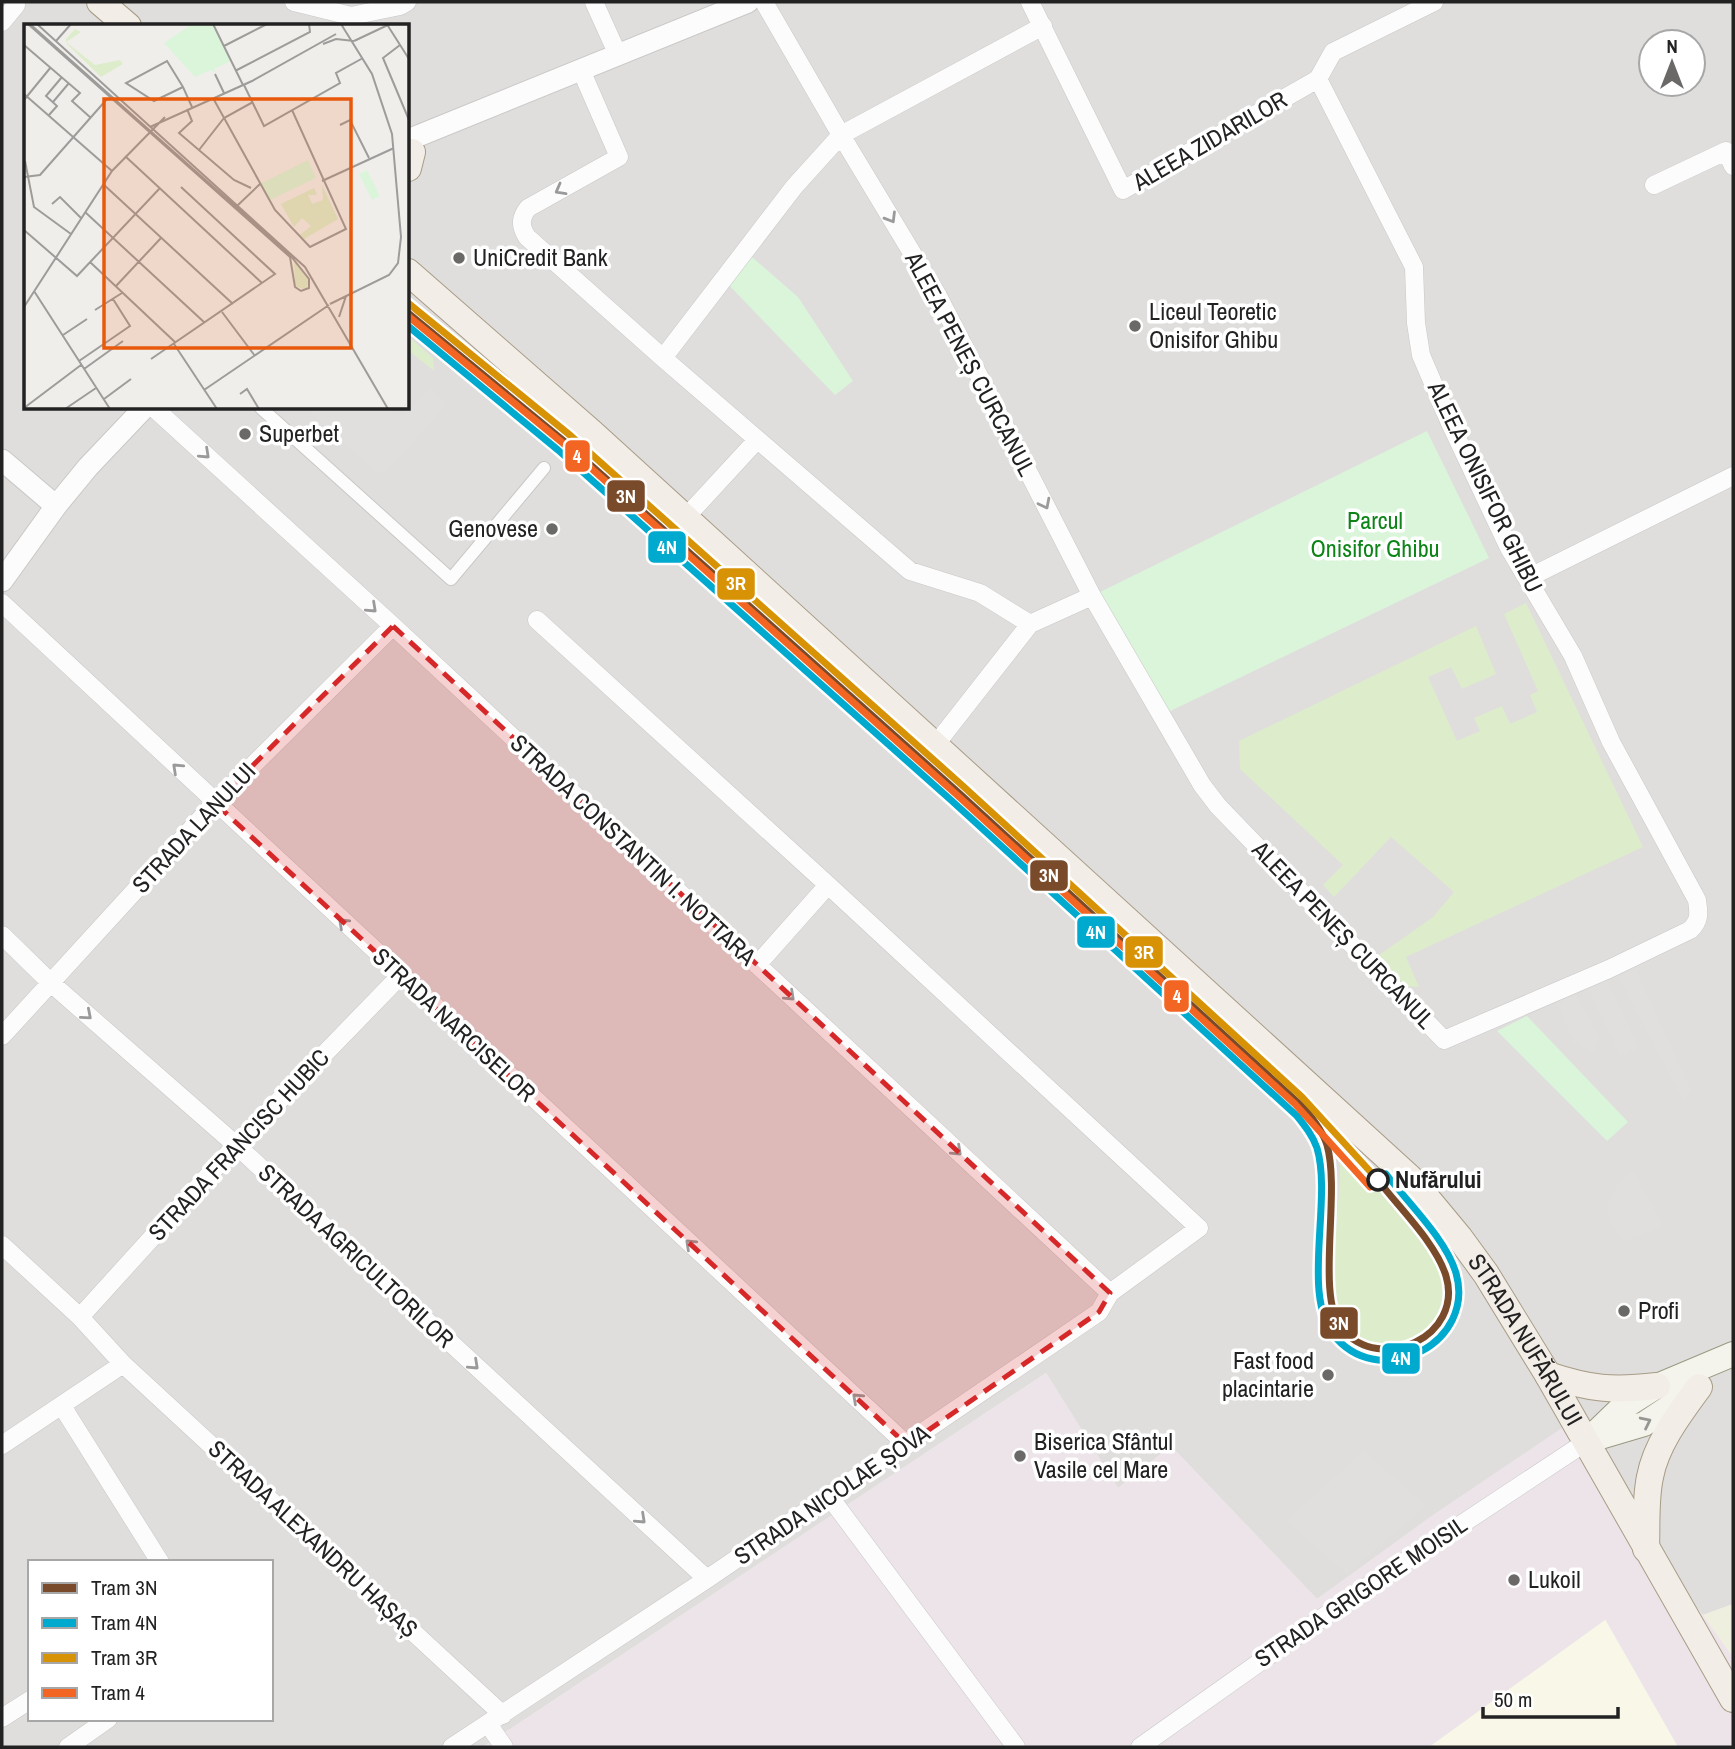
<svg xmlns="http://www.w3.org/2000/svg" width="1735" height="1749" viewBox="0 0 1735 1749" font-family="'Archivo Narrow',sans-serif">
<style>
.residential{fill:#dfdedc;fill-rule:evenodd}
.industrial{fill:#ede4e9}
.education{fill:#f8f7e8}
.farmland{fill:#efefdf}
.grass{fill:#ddeccb}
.park{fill:#daf5da}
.parking{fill:#e0dfde}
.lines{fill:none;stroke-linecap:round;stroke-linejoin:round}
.pedestrian-casing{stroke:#c9c8c7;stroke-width:14}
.minor-casing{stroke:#c9c8c7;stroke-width:19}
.tertiary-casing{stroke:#c9c8c7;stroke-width:23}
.secondary-casing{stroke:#999a82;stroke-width:26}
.primary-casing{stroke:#a79c86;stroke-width:28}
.pedestrian{stroke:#fdfcfc;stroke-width:12}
.minor{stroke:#fdfcfc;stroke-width:18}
.tertiary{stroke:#fdfcfc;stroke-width:21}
.secondary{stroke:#f4f4ed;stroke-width:24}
.primary{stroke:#f3ede7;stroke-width:26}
.tram-1-casing{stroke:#fff;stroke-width:12}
.tram-2-casing{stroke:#fff;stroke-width:12}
.tram-3-casing{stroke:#fff;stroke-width:12}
.tram-4-casing{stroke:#fff;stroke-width:12}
.tram-1{stroke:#7a4b2a;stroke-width:7}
.tram-2{stroke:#00a9ce;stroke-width:7}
.tram-3{stroke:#d79205;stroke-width:7}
.tram-4{stroke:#f26522;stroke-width:7}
.oneway{stroke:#9a9a9a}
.oneway2{stroke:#969692}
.marked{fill:#d62828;fill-opacity:0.2;stroke:#d62828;stroke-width:5;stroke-dasharray:14 9;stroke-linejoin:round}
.poi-dot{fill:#6a6968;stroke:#fff;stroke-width:2.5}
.stop-dot{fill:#fff;stroke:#222;stroke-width:3.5}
.labels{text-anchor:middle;stroke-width:7;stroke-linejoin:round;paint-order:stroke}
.street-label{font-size:24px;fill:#222;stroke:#fff}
.poi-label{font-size:24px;fill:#222;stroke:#fff;text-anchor:start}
.park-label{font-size:24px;fill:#0c8416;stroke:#fff}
.stop-label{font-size:24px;font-weight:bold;fill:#222;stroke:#fff;text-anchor:start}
.inset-road{fill:none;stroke:#9e9c9b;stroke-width:2}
.view{fill:#e8590c;fill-opacity:0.15;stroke:#e8590c;stroke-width:3.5}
.inset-edge{fill:none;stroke:#222;stroke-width:3.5}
.line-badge{stroke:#fff;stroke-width:2.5}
.badge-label{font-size:19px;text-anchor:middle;font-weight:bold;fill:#fff}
</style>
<rect width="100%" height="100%" fill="#f0eeeb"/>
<path class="residential" d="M2,2H1733V1604L1703,1615L1646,1549L1461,1497L1317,1599L1171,1446L1118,1488L1046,1373L483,1747H2ZM26,26H408V408H26ZM1651,42H1693V84H1651ZM30,1562H271V1719H30Z"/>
<path class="industrial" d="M1046,1373L1118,1488L1171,1446L1317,1599L1430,1517L1565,1426L1646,1549L1703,1615L1733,1657V1747H483Z"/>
<path class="education" d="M1605,1619L1678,1747H1429L1605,1620Z"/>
<path class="farmland" d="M1733,1604V1657L1703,1615Z"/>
<path class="grass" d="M408,336L433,358L434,371L408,350Z
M1526,603L1643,847L1406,957L1419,987L1405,986L1375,958L1433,917L1454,892L1391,837L1334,897L1323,885L1343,865L1240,769L1239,741L1476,626L1496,674L1462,689L1451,667L1428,677L1457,741L1480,731L1474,718L1502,706L1510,724L1537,712L1530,695L1538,691L1504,614Z
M1335,1142C1364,1171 1386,1198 1411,1230C1423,1245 1438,1261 1442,1279C1456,1344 1362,1375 1338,1313C1328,1288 1339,1207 1340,1176V1160Z"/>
<path class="park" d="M745,251L798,297L853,381L835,395L723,279Z
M1427,431L1489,558L1162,715L1092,596Z
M1527,1016L1628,1122L1607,1141L1497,1031Z"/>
<path class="parking" d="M430,389L446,405L404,452L380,475L306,408H389L396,415H404Z
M1635,969L1691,1090L1684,1102L1619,977Z
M1607,980L1639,1048L1621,1057L1588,988Z
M1576,994L1599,1038L1593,1052L1573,1042L1558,1001Z
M1633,1170L1663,1226L1625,1241L1609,1222L1608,1204L1619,1182Z
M1364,1451L1426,1506L1347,1574L1286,1521Z"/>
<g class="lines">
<g class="pedestrian-casing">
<path id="pedestrian" d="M261,408L451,579L544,468"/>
</g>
<g class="minor-casing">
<path id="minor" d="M294,2L351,16L400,6L407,2
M594,2L618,55
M764,2L841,135L938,296L1092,596L1202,785L1218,806L1444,1040L1609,969L1690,930C1700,921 1699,913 1697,900L1611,742L1573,656L1509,548L1450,423L1421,355L1416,323L1414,267L1318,79
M1030,2L1123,190L1318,79L1333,52L1434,2
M2,22L16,5
M581,70L619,157L528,208C520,218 520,226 527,237L663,358L910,571L980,593L1030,624
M1654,185L1726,151L1733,166
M663,358L794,187L841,135L1043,26
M154,408L393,626L1110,1293
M686,517L757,440
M1528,578L1733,476
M2,603L907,1445
M936,744L1030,624L1092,596
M2,935L51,983L236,1145L707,1579
M757,965L828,885
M2,1036L215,803L393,626
M2,1245L80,1317L123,1364L503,1715
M80,1317L236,1145L400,976
M62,1406L160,1562
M2,1445L123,1364
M829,1496L1016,1747
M2,1718L30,1700
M488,1724L504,1747
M68,1747L108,1719
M452,1747L707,1579L1099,1312L1110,1293L1199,1228L828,885L537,620
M1140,1747L1353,1596L1586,1442"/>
</g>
<g class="tertiary-casing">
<path id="tertiary" d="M408,140L748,2
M2,460L56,506
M2,581L56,506L88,467L144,408"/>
</g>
<g class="secondary-casing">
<path id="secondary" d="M1590,1440L1644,1424L1692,1392
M1586,1442L1619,1410L1657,1386L1733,1354"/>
</g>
<g class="primary-casing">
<g id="primary">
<path d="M100,2L128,26"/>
<path d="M408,168L412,152"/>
<path id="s1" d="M408,272L592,433L1410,1178L1459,1237L1486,1274L1548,1375L1733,1699"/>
<path d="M1548,1375C1590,1389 1612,1391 1657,1386"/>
<path d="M1646,1549C1647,1525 1645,1500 1650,1477C1656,1444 1680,1413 1699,1387"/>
</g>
</g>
<use href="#pedestrian" class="pedestrian"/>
<use href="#minor" class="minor"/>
<use href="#tertiary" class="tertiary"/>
<use href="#secondary" class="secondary"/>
<use href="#primary" class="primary"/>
<g class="tram-1-casing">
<path id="tram-1" d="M408,313L565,442L959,793L1305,1109C1314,1120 1323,1132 1327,1145C1341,1194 1315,1297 1342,1329C1381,1375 1464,1336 1446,1276C1436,1243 1399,1208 1378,1180"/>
</g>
<g class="tram-2-casing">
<path id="tram-2" d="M408,326L558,450L952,801L1297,1116C1305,1126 1313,1136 1317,1148C1333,1202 1299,1299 1337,1339C1384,1390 1476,1342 1456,1273C1446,1239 1408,1203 1386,1174"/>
</g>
<g class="tram-3-casing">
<path id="tram-3" d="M408,303L571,436L964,787L1302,1097L1378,1180"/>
</g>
<g class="tram-4-casing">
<path id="tram-4" d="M408,316L564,444L957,795L1295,1104L1370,1187"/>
</g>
<use href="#tram-1" class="tram-1"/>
<use href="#tram-2" class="tram-2"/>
<use href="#tram-3" class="tram-3"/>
<use href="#tram-4" class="tram-4"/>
</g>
<defs><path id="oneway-chevron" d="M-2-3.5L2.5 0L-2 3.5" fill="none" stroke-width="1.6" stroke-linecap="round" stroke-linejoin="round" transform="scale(1.75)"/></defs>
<g class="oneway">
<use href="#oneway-chevron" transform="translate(560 190) rotate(151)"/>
<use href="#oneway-chevron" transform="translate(891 218) rotate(59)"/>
<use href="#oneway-chevron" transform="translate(205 454) rotate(43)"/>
<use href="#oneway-chevron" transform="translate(1045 504) rotate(63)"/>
<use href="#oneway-chevron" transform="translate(372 608) rotate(43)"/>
<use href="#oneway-chevron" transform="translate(177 768) rotate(-137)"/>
<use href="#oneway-chevron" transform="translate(343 923) rotate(-137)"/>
<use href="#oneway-chevron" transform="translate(790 996) rotate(43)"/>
<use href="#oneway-chevron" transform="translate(87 1015) rotate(41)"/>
<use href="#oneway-chevron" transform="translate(957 1151) rotate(43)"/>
<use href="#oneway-chevron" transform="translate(690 1244) rotate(-137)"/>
<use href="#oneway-chevron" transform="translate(474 1365) rotate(43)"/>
<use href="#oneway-chevron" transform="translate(857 1398) rotate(-137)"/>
<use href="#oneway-chevron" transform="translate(641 1519) rotate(43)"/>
</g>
<use class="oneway2" href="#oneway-chevron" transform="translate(1646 1422) rotate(-26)"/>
<path class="marked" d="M393,626L1110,1293L1099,1312L907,1445L215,803Z"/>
<g class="poi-dot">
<circle cx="459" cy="258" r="7"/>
<circle cx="1135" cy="326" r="7"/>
<circle cx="245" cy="434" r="7"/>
<circle cx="552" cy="529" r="7"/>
<circle cx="1624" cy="1311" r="7"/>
<circle cx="1328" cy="1375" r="7"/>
<circle cx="1020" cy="1456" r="7"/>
<circle cx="1514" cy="1580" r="7"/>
</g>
<circle class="stop-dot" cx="1378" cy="1180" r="10"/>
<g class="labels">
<g class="street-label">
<text transform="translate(1210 141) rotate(-30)" y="8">ALEEA ZIDARILOR</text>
<text transform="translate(970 364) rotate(62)" y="8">ALEEA PENEȘ CURCANUL</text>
<text transform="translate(1485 487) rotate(64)" y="8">ALEEA ONISIFOR GHIBU</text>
<text transform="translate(194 828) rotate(-47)" y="8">STRADA LANULUI</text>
<text transform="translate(633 850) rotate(43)" y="8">STRADA CONSTANTIN I. NOTTARA</text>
<text transform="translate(1343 935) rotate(46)" y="8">ALEEA PENEȘ CURCANUL</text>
<text transform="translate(454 1025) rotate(43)" y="8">STRADA NARCISELOR</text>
<text transform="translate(239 1145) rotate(-47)" y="8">STRADA FRANCISC HUBIC</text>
<text transform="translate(356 1256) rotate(43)" y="8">STRADA AGRICULTORILOR</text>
<text dy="8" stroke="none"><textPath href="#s1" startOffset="1550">STRADA NUFĂRULUI</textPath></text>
<text transform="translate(832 1495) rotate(-34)" y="8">STRADA NICOLAE ȘOVA</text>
<text transform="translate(313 1539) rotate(43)" y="8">STRADA ALEXANDRU HAȘAȘ</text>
<text transform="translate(1361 1592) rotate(-34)" y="8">STRADA GRIGORE MOISIL</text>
</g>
<g class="poi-label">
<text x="473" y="266">UniCredit Bank</text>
<text x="1149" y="320">Liceul Teoretic<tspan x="1149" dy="28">Onisifor Ghibu</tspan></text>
<text x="259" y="442">Superbet</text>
<text x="538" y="537" text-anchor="end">Genovese</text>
<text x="1638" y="1319">Profi</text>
<text x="1314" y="1369" text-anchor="end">Fast food<tspan x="1314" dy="28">placintarie</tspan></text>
<text x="1034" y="1450">Biserica Sfântul<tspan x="1034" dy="28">Vasile cel Mare</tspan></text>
<text x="1528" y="1588">Lukoil</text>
</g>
<g class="park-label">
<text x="1375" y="529">Parcul<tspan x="1375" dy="28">Onisifor Ghibu</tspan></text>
</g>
<g class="stop-label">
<text x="1395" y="1188">Nufărului</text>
</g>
</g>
<g transform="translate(24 24)">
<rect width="385" height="385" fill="#f0eeeb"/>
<path d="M51,5L57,8L42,18L71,41L96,36L99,40L77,53L43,20L42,18V15L43,14ZM298,161L314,195L280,215L276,211L287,202L278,194L270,203L257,180L290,164L293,171H284L288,180L299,176ZM270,237L285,256L282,266L271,262Z" fill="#ddeccb"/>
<path d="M168,0H188L207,37L190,45L192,49L187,46L171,53L140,19ZM284,136L292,154L246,176L236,160ZM343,146L356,172L348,176L335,150Z" fill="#daf5da"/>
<path class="inset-road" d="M4,0L266,233L271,263L277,267L285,264V255L266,231L6,0M13,0L281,243L364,385M189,0L219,61M364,2L385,35M32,17L47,0M330,17L366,0M299,20L312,15L330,17M0,21L56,69L48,77L67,94M376,21L359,34L385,96M200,22L243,0M211,47L286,8L285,0M191,50L200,69M220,61L240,102L316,59L312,49L339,34M159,63L130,77L102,59L143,37L159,63L168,83M0,70L88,147M189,74L251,186L286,223L322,205L268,86M0,76L27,43M29,78L45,59M163,85L168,97L155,109L210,156L227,164M25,91L33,82L22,72L38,53M316,101L326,96L345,134M126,103L228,57L312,10M175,126L200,94L229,78M101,132L238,259M1,137L10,183L47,210M0,153L16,151L83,75M298,157L370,124M79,160L209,280M28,180L36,173L57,194M214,181L236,160M61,188L181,299M0,206L53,252L136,164M66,238L152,319M92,262L137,214M10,267L86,385M306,280L365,251L374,239L377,213L368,110L348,50L317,0M0,283L88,147L141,93M71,286L98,269M198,288L231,332M315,293L322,272M39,311L63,295M150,320L193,385M127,335L251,250L157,163M55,337L106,302L89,275M60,345L99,317M180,366L305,281M216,370L223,365L235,385M80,375L107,355M0,384L57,341M41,385L72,364"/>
<path class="view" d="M80,75H327V324H80Z"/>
<rect width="385" height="385" class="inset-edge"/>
</g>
<g class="line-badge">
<rect x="564" y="439" width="27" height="34" rx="7" fill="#f26522"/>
<rect x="606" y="479" width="40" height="34" rx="7" fill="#7a4b2a"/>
<rect x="647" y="530" width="40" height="34" rx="7" fill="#00a9ce"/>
<rect x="716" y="567" width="40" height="34" rx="7" fill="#d79205"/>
<rect x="1029" y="859" width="40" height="33" rx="7" fill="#7a4b2a"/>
<rect x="1076" y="915" width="40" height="34" rx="7" fill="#00a9ce"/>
<rect x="1124" y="935" width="40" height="34" rx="7" fill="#d79205"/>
<rect x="1163" y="979" width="27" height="34" rx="7" fill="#f26522"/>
<rect x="1319" y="1306" width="40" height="34" rx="7" fill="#7a4b2a"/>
<rect x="1381" y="1342" width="40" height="33" rx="7" fill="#00a9ce"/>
</g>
<g class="badge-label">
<text x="577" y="463">4</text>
<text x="626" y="503">3N</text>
<text x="667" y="554">4N</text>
<text x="736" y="590">3R</text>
<text x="1049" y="882">3N</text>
<text x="1096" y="939">4N</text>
<text x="1144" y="959">3R</text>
<text x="1177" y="1003">4</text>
<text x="1339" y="1330">3N</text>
<text x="1401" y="1365">4N</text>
</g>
<rect width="1735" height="1749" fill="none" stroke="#222222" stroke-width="7"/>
<rect x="28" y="1560" width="245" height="161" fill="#ffffff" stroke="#a7a7a7" stroke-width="2"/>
<rect x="42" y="1583" width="35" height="10" fill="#7a4b2a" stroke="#a7a7a7" stroke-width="2"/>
<text x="91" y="1595" font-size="21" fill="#222222">Tram 3N</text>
<rect x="42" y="1618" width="35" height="10" fill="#00a9ce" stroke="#a7a7a7" stroke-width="2"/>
<text x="91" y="1630" font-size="21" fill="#222222">Tram 4N</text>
<rect x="42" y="1653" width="35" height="10" fill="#d79205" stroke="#a7a7a7" stroke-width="2"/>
<text x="91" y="1665" font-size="21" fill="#222222">Tram 3R</text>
<rect x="42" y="1688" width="35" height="10" fill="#f26522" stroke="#a7a7a7" stroke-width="2"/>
<text x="91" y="1700" font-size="21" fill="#222222">Tram 4</text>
<g transform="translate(1672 63)"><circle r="33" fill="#ffffff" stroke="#a7a7a7" stroke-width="2"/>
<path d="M0-5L12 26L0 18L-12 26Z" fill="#6a6968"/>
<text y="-10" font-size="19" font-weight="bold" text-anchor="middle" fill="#222222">N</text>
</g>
<path d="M1483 1707v10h135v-10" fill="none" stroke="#222222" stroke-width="3.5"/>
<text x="1494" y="1707" font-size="21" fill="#222222" stroke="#ffffff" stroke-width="5" paint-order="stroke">50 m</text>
</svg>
